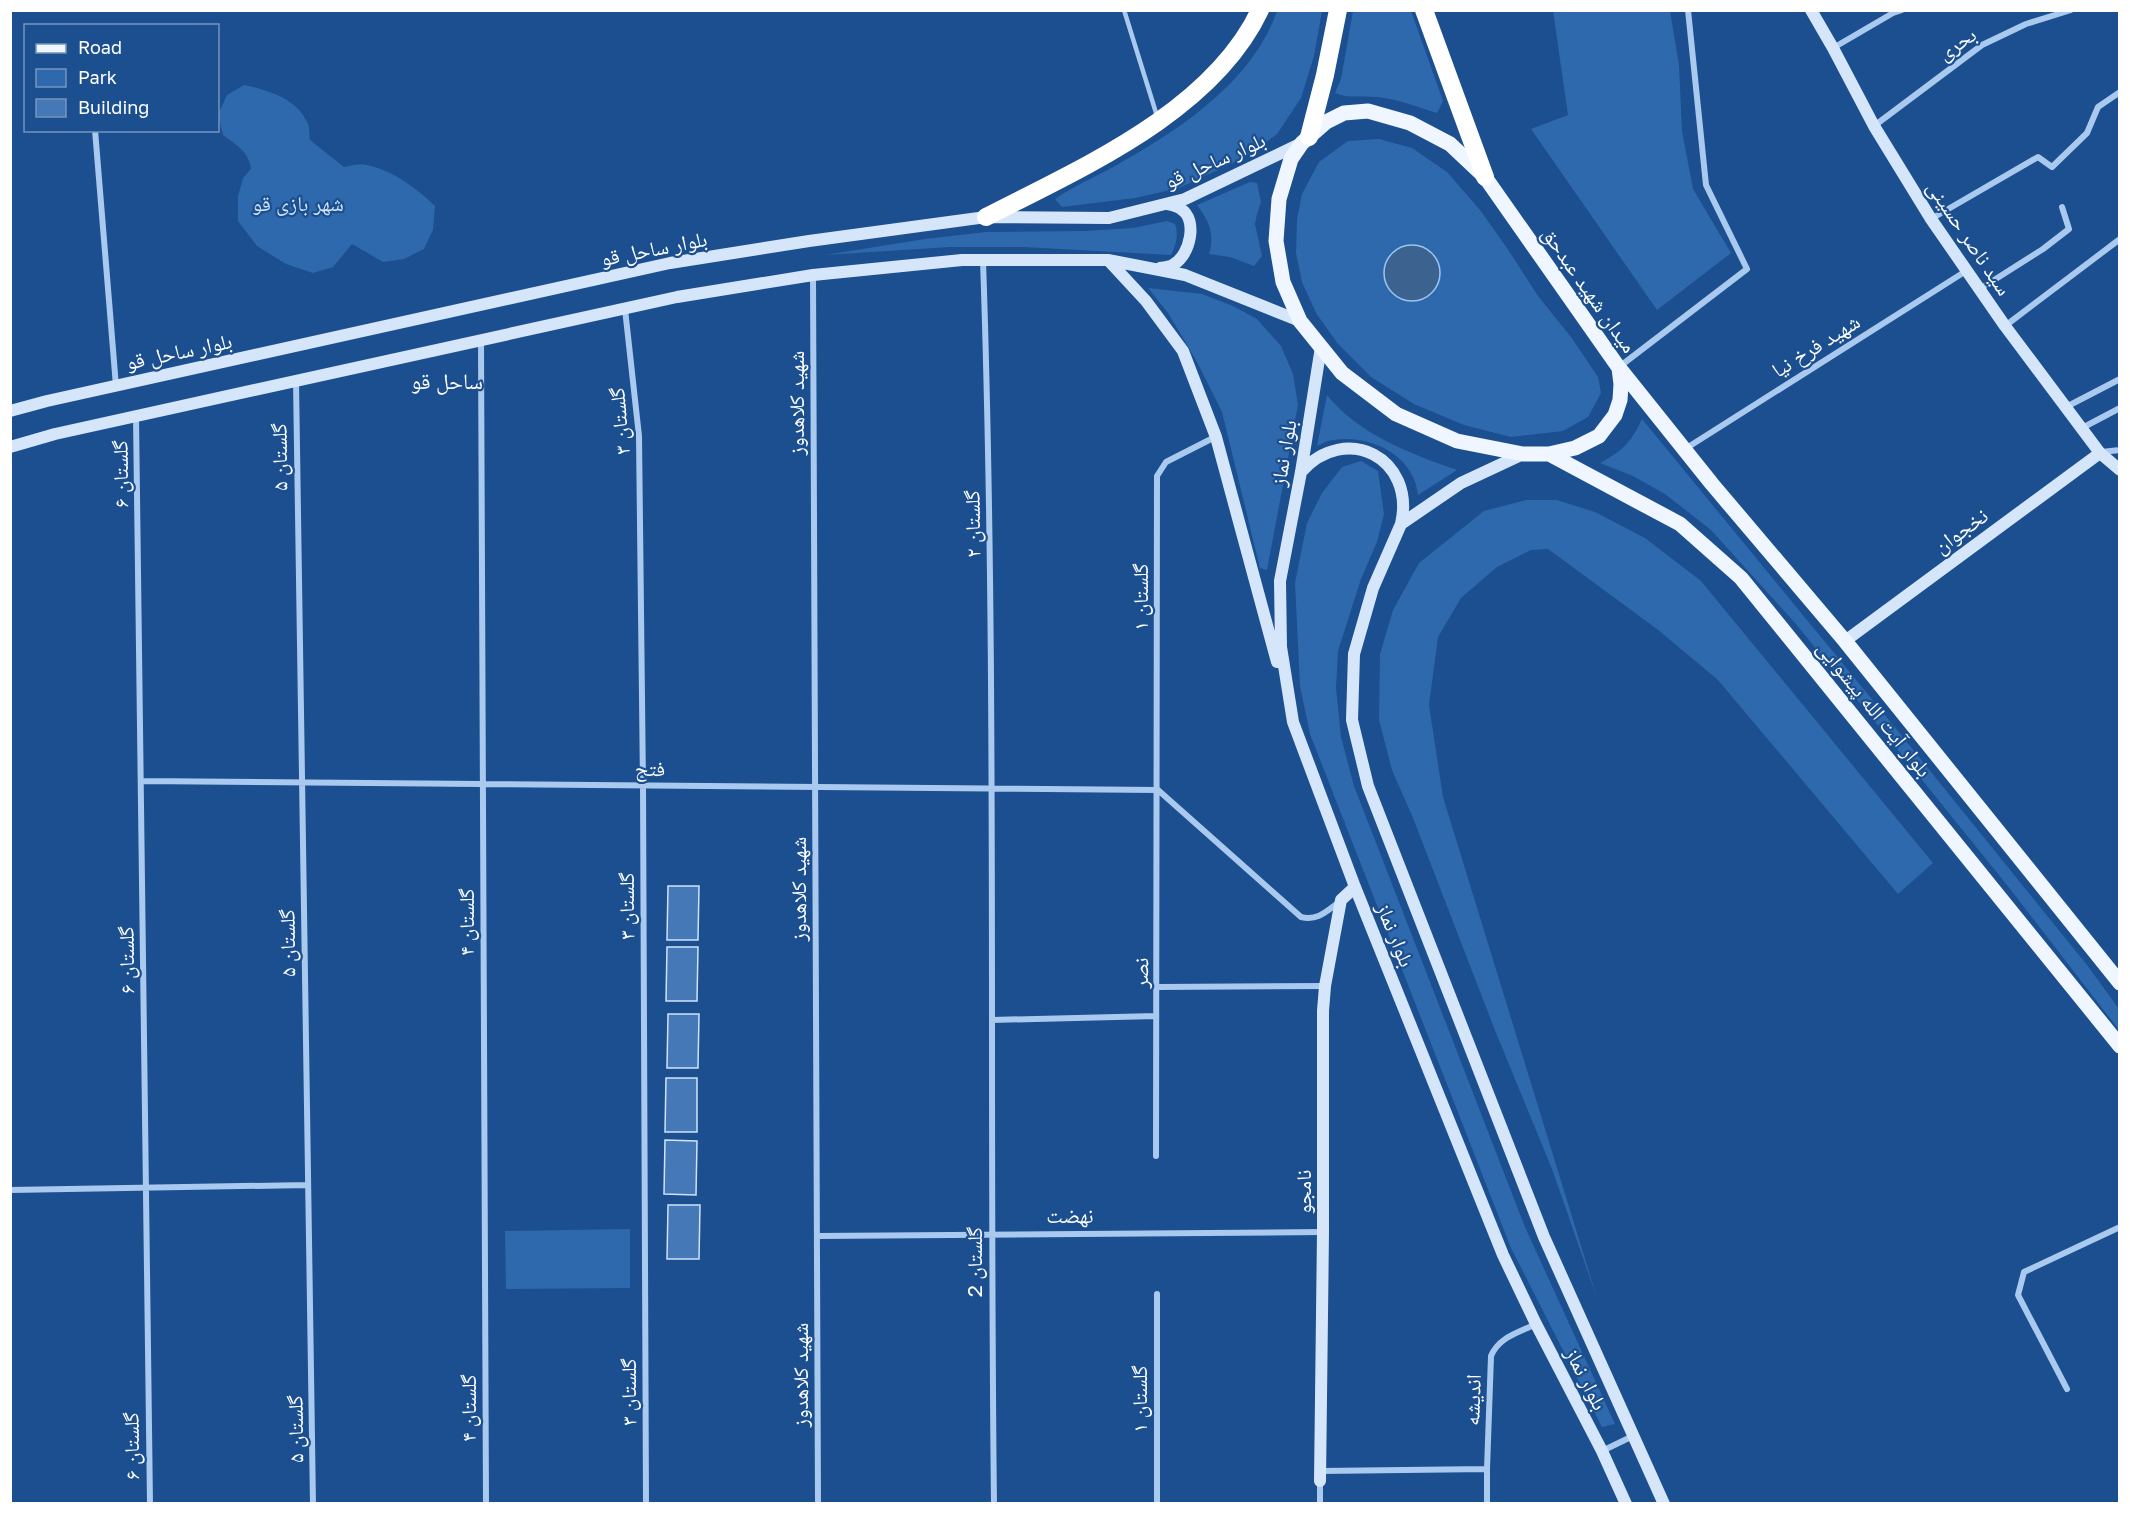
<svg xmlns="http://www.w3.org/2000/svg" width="2130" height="1514" viewBox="0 0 2130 1514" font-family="'Golos Text','Noto Naskh Arabic',sans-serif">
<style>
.green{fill:#2e69ad}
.water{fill:#3c6290;stroke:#9cc4f0;stroke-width:1.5}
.building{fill:#4478b7;stroke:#cfe3fa;stroke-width:1.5}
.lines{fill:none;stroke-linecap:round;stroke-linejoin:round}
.lane{stroke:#a9c9ee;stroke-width:4.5}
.street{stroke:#a9c9ee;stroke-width:6}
.secondary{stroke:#d6e6fa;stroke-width:12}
.primary{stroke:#f0f6ff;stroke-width:15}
.highway{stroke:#fff;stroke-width:18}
.labels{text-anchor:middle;stroke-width:4.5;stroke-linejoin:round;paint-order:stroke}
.street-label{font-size:21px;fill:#fff;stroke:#1b4f8f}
.park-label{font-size:21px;fill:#cfe3fa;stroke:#1b4f8f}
.neighbourhood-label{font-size:22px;fill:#fff;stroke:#1b4f8f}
</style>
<rect width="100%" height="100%" fill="#1b4f8f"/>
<path class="green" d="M1277,11H1322L1314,56L1301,98L1277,134L1248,156L1179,188L1135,198L1062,207L1055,199C1074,186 1095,177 1115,166C1178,131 1253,82 1277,11Z
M1353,11H1411L1443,101L1437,113C1417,107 1398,99 1377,97C1362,95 1349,99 1335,93L1341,79Z
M1553,11H1670L1679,65L1682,131L1693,189L1731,253L1657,310L1531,129L1568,115Z
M244,85C267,90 296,98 307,122C310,126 309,135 310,140L344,167C351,166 360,163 367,165C394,171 416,188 435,206L433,230L424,249L404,259L383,262L352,244L333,267L313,273L286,264L257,246L238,221V196L243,178L251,169C249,152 237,145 223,135L218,115L227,95Z
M1379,139L1412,148L1447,172L1480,210L1507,248L1538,296L1571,337L1598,377L1601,393L1588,417L1563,431L1511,437L1464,425L1414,404L1371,377L1338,344L1316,313L1302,282L1296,253L1297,219L1302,194L1319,162L1348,141Z
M1250,182L1257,183L1261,202L1257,214L1255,224L1262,256L1254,266L1230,257L1209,254C1215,234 1209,221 1197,205Z
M1167,221L1175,224C1179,235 1176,245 1171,255L1024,247H950L825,255L925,239L986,232L1084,231L1133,228Z
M1148,288L1202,294L1233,306L1257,319L1281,346L1293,374L1298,405L1267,570L1260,568L1222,412L1196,360L1168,313Z
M1327,395C1358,434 1411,454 1457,470L1418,495C1417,489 1416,483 1413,477C1400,449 1364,435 1334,440C1328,440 1322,444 1317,446Z
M1642,419L1889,720L2087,965L2119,1009V1030L2007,885L1796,624L1711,530L1665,494L1633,476L1600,463C1622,451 1631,443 1642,419Z
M1361,461L1378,471L1384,514L1377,542L1361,579L1338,651L1336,688L1341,737L1354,786L1525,1227L1615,1424L1602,1427L1511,1248L1310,734L1300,686L1295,583L1307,523L1322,493L1342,467Z
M1526,500H1557L1595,512L1645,538L1701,581L1933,863L1898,894L1718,680L1657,629L1548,549L1531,550L1497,567L1461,598L1438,637L1429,705L1443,797L1597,1298L1552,1169L1494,1028L1413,818L1392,770L1379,720L1380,654L1393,610L1419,563L1484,511Z
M630,1229V1288L506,1289L505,1231Z"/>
<path class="water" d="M1384 273a28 28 0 1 1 56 0a28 28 0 1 1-56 0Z"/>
<path class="building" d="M668,886H699L698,940H667Z
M667,947H698L697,1001H666Z
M668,1014H699L698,1068H667Z
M666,1078H697V1132H665Z
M665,1140L697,1141L696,1195L664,1194Z
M668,1205H700L699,1259H667Z"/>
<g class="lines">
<path class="lane" d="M1124,10L1157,116"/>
<path class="street" d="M1833,48L1893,13L1902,10
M1874,126L1982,45L2026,24L2071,10
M95,130L116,386
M1931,219L2038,157L2052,167L2087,133L2098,107L2120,92
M983,260C997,674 989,1089 994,1504
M813,275L818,1504
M1980,289L2043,249L2069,229L2062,207
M625,309L639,436L643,785L646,1504
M2005,326L2120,239
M481,341L486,1504
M1619,367L1747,269L1706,185L1688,10
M296,381L313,1504
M2066,407L2120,379
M136,416L150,1504
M2082,428L2120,408
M1685,449L1966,271
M2101,452L2120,450
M141,781L1158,790
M1158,790L1301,917C1317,921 1326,912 1338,903
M1158,987L1325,986
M992,1020L1156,1016
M1156,1156L1157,476L1166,462L1215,437
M10,1190L308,1185
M817,1236L1323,1232
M2067,1389L2018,1295L2024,1272L2120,1227
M1602,1451L1633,1436
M1321,1471L1487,1469
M1157,1504V1294
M1320,1504V1481
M1487,1504V1469L1491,1356C1499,1337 1518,1333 1536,1324"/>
<path class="secondary" d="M1811,10L1833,48L1874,126L1931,219L2005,326L2100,453L2120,470
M1108,260L1146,301L1183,351L1216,437L1277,662
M1160,268C1165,267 1171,267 1174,264C1190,255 1198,220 1181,209C1177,206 1171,205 1167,204
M1321,347L1301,472L1280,581L1281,647L1293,722L1355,887L1503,1255L1536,1324L1602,1451L1626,1504
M10,411L47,401L670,263L809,241L986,217L1109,218L1185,199L1302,143
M10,447L55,434L677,297L813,275L962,260H1108L1185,275L1300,321
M1523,454L1461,483L1401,524L1373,588L1354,654L1352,720L1368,786L1544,1237L1664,1504
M1301,472C1346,422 1416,458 1401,524
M1845,641L2100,453
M1320,1481L1323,1232V1011L1325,986L1341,900L1355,887"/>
<path class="primary" d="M1368,111L1410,123L1450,144L1485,177L1619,368L1621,384L1620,400L1615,415L1599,436L1575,448L1549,454H1523L1457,441L1396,414L1342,373L1300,321L1283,282L1276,241L1279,199L1291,159L1302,143L1326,122L1344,113Z
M1620,369L1712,484L1845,641L2120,983
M1549,454L1680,524L1741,578L2120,1046"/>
<path class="highway" d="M1424,10L1485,177
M1309,137L1325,75L1338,10
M986,217C1081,168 1212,112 1260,10"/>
</g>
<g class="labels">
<g class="street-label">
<text transform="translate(1957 44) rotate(-34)" y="7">بحری</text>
<text transform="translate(1215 161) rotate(-24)" y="7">بلوار ساحل قو</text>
<text transform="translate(1969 238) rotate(56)" y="7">سید ناصر حسینی</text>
<text transform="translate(654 249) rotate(-11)" y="7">بلوار ساحل قو</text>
<text transform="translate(1589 290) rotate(55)" y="7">میدان شهید عبدحق</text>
<text transform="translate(1816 346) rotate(-32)" y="7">شهید فرخ نیا</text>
<text transform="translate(179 352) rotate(-12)" y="7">بلوار ساحل قو</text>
<text transform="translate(797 403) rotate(-90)" y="7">شهید کلاهدوز</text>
<text transform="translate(620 421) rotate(-95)" y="7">گلستان ۳</text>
<text transform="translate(1284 453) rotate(-80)" y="7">بلوار نماز</text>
<text transform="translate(280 457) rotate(-91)" y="7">گلستان ۵</text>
<text transform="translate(121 474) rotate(-91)" y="7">گلستان ۶</text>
<text transform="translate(973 524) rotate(-91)" y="7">گلستان ۲</text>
<text transform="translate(1961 531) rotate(-36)" y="7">نخجوان</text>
<text transform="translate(1141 597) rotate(-90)" y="7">گلستان ۱</text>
<text transform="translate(1874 709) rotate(51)" y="7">بلوار آیت الله پیشوایی</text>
<text transform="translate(650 769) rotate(1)" y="7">فتح</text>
<text transform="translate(799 889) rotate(-90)" y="7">شهید کلاهدوز</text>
<text transform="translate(627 906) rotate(-90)" y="7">گلستان ۳</text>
<text transform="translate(467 922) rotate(-90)" y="7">گلستان ۴</text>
<text transform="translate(1395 935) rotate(68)" y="7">بلوار نماز</text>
<text transform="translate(288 943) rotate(-91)" y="7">گلستان ۵</text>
<text transform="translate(127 960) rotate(-91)" y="7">گلستان ۶</text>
<text transform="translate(1141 973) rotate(-89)" y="7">نصر</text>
<text transform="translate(1304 1192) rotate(-90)" y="7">نامجو</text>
<text x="1070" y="1223">نهضت</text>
<text transform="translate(975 1262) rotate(-90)" y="7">گلستان 2</text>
<text transform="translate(801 1375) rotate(-90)" y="7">شهید کلاهدوز</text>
<text transform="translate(1586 1379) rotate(63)" y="7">بلوار نماز</text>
<text transform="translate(629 1392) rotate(-90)" y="7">گلستان ۳</text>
<text transform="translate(1140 1399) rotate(-90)" y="7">گلستان ۱</text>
<text transform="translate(1473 1400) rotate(-88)" y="7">اندیشه</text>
<text transform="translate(469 1408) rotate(-90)" y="7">گلستان ۴</text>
<text transform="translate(296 1429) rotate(-91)" y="7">گلستان ۵</text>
<text transform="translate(132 1446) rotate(-91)" y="7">گلستان ۶</text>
</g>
<g class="park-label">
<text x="298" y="211">شهر بازی قو</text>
</g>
<g class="neighbourhood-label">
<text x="447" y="389">ساحل قو</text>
</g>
</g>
<rect width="2130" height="1514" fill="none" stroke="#ffffff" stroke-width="24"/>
<rect x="24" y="24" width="195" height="108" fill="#1b4f8f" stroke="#7695bc" stroke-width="1.5"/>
<rect x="36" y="44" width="30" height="9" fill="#f0f6ff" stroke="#7695bc" stroke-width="1.5"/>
<text x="78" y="54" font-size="18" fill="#ffffff">Road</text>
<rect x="36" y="69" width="30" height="18" fill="#2e69ad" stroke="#7695bc" stroke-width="1.5"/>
<text x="78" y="84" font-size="18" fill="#ffffff">Park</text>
<rect x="36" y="99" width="30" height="18" fill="#4478b7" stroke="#7695bc" stroke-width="1.5"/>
<text x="78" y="114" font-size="18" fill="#ffffff">Building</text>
</svg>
